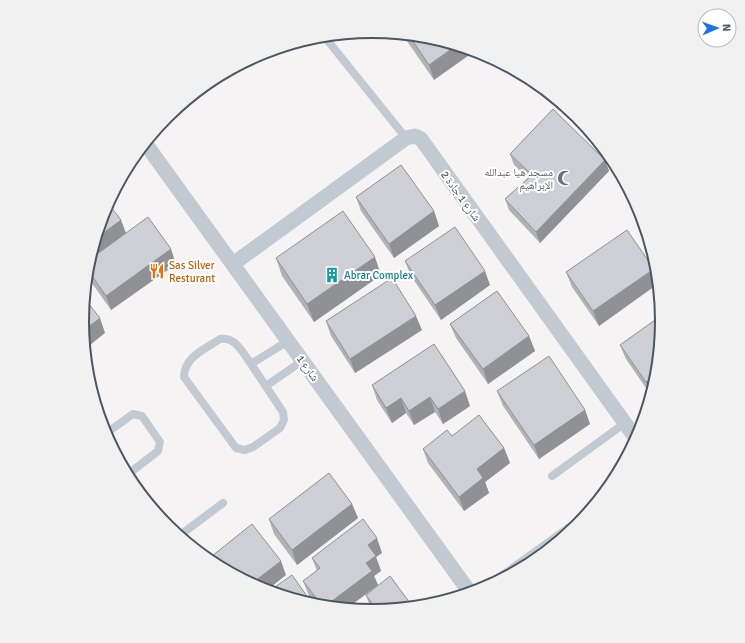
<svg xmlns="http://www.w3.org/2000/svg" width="745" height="643" viewBox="0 0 745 643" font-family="Signika,'Noto Naskh Arabic',sans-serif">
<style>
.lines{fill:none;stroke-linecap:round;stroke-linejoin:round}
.service{stroke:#c1cad2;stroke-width:8}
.minor{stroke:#c1cad2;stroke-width:15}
.wall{fill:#b0b2b7}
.shaded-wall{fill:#909195}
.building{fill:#cdcfd5;stroke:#909195}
.labels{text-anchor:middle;stroke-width:4;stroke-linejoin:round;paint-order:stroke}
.worship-label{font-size:11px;fill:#5b616d;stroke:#fff;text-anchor:end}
.street-label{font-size:11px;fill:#4a5661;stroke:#fff}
.food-label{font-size:11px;fill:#c56008;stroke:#fff;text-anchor:start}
.culture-label{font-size:11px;fill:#0d838f;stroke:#fff;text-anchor:start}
.rim{fill:none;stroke:#4a5661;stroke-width:2}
</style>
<rect width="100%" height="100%" fill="#f5f3f3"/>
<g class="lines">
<path class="service" d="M324,36L406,138
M251,364L283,412L284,420L280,428L253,447L245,450L236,448L184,377C184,357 205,349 220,339C235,336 243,353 251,364L288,341
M266,386L302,361
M105,434L133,414L142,416L160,442L158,451L127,475
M552,476L625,423
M179,536L223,503
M482,590L589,513"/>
<path class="minor" d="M145,143L471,594
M233,264L406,138L415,136L421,139L637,440"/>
</g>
<path class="wall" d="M402,34L429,37L434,80Z
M510,154L605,160L609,171L540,243L509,210L505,199L528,178L514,165Z
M356,197L434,211L439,226L394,258L361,211Z
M121,220L126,233L176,264L111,310L89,279L87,273L88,265Z
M276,258L381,275L314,322L282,276Z
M405,261L490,285L441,320L411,276Z
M654,269L659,283L599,326L572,287L566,272Z
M662,315L652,397L626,359L620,345Z
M326,321L422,330L355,373L331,336Z
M450,324L529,336L535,351L488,384L456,338Z
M372,385L470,406L443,424L435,412L414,425L406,413L392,423L377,400Z
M497,391L585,410L590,424L539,459L503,406Z
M452,436L504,448L510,463L485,482L489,493L464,511L428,463L423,449Z
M352,504L358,518L297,565L274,534L269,519Z
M382,553L376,557L381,571L374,576L378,585L346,609L317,606L309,596L303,581L317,571L312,558Z
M366,595L412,608L373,612L371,610Z"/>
<path class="shaded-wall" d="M457,45L475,51L434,80L429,65Z
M605,160L609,171L540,243L536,232Z
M434,211L439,226L394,258L389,244Z
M121,220L126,234L88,264L95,239Z
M171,249L176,264L111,310L106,296Z
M375,257L381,275L314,322L307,304Z
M654,269L659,283L599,326L593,311Z
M485,271L490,285L441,320L435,305Z
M416,316L422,330L355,373L350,359Z
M100,318L105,333L85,349L83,331Z
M529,336L535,351L488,384L483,369Z
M658,374L657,378L652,397L646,382Z
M465,391L470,406L443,424L438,409Z
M430,397L435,412L414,425L409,411Z
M401,398L406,413L392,423L386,408Z
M585,410L590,424L539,459L534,445Z
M504,448L510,463L485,482L489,493L464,511L459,497L477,469Z
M352,504L358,518L297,565L292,550Z
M377,538L382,553L376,557L381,571L374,576L378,585L346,609L324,607L366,563L368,545Z
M281,561L286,575L266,591L261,590L251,584Z
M410,603L412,608L403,609Z"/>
<path class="building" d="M408,34L429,37L457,45L429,65Z
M553,109L605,160L536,232L505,199L532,175L510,154Z
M401,165L434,211L389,244L356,197Z
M108,203L121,220L95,239L104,210Z
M343,211L375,257L307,304L276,258Z
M148,217L171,249L106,296L87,269L89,260Z
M455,227L485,271L435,305L405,261Z
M627,230L654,269L593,311L566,272Z
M392,278L416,316L350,359L326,321Z
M497,291L529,336L483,369L450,324Z
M84,298L100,318L83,331L82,321Z
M662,315L663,322L658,374L646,382L620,345Z
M434,344L465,391L438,409L430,397L409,411L401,398L386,408L372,385Z
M549,356L585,410L534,445L497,391Z
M479,415L504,448L477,469L483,478L459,497L423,449L447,430L452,436Z
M329,473L352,504L292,550L269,519Z
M363,519L377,538L368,545L376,556L366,563L372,571L324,607H323L303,581L320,568L312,558Z
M252,524L281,561L251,584L211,563L207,560Z
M292,575L314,606L268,592Z
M390,576L410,603L403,609L378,611L366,595Z"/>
<defs>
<g id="mosque-bare" transform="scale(1.2)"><path d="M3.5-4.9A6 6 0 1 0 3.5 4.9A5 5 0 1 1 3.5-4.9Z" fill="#6b7280" stroke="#fff" stroke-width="2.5" paint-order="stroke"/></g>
<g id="restaurant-bare" transform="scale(1.2)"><path d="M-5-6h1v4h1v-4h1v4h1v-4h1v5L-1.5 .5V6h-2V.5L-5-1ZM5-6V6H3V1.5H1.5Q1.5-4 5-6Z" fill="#e8710a" stroke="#fff" stroke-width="2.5" paint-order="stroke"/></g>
<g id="building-bare" transform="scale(1.2)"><path d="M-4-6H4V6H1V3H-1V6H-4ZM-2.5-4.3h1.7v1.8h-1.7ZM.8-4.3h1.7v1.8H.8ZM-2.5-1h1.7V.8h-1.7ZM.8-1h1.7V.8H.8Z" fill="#0f9aa8" stroke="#fff" stroke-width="2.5" paint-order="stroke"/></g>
</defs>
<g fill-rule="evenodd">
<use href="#mosque-bare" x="565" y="178"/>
<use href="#restaurant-bare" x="157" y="271"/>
<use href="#building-bare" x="332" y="275"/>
</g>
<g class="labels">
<g class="worship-label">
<text x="553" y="176">مسجد هيا عبدالله<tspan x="553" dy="13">الإبراهيم</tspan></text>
</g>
<g class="street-label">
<text transform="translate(461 196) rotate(54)" y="4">شارع 1 جادة 2</text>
<text transform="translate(308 368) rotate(54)" y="4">شارع 1</text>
</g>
<g class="food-label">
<text x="169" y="269">Sas Silver<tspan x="169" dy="13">Resturant</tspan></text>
</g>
<g class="culture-label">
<text x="344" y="279">Abrar Complex</text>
</g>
</g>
<path d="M0 0H745V643H0ZM89 321a283 283 0 1 1 566 0a283 283 0 1 1-566 0Z" fill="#f1f1f2" fill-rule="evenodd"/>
<path class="rim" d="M89 321a283 283 0 1 1 566 0a283 283 0 1 1-566 0Z"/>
<g transform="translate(717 28) rotate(88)"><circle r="19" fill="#ffffff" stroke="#b7bbc0"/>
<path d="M0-3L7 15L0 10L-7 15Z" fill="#1a73e8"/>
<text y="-6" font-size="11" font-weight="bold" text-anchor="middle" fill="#4a5661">N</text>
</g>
</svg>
